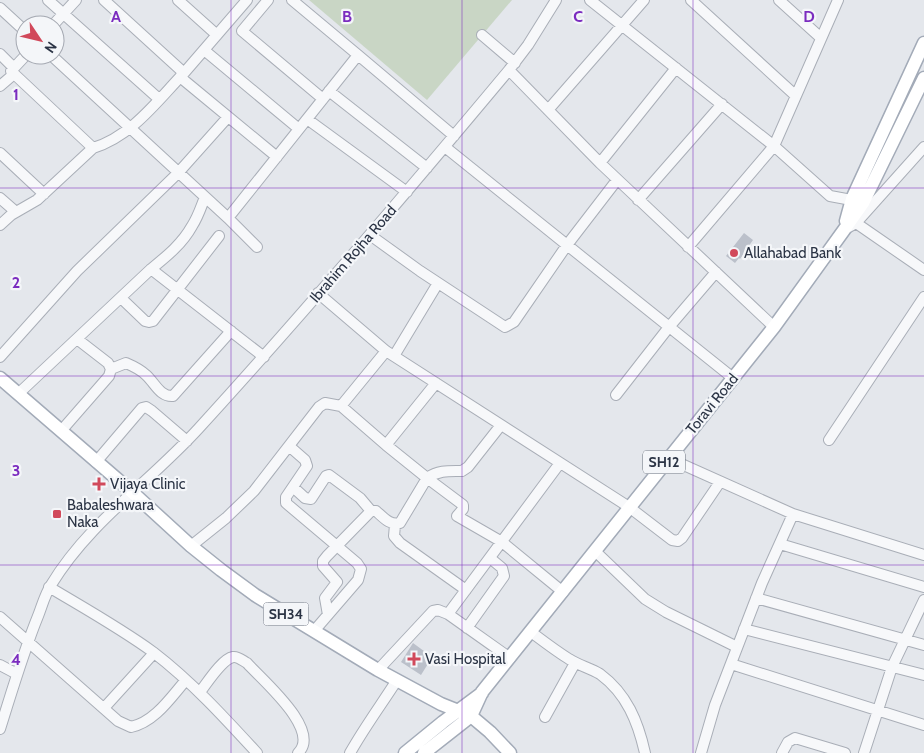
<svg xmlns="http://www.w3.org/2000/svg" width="924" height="753" viewBox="0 0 924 753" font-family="Cabin,sans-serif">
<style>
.green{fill:#c9d6c5}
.building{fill:#bbc0ca}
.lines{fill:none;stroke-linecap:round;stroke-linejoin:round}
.minor-casing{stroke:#a9aeb7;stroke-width:12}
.major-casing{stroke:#a3abb8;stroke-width:15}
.minor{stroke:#f7f8fa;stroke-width:10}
.major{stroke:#fff;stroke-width:12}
.grid{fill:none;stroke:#7b2cbf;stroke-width:1;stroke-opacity:0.55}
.poi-dot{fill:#d1495b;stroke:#f4f6f9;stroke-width:2}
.labels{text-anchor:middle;stroke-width:4.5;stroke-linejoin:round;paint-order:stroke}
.shield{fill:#f4f6f9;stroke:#676e7b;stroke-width:1}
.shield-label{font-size:14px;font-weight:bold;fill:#2b3445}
.poi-label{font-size:15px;fill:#2b3445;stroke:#f4f6f9;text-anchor:start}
.street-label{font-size:15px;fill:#2b3445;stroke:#f4f6f9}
.grid-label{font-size:16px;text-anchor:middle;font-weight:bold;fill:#7b2cbf;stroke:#f4f6f9;stroke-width:4.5;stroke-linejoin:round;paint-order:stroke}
</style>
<rect width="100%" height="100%" fill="#e4e7ec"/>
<path class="green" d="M309,0H512L427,100Z"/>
<path class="building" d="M744,233L753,240L740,259L739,258L735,263L726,256Z
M413,643L428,654L426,657L431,659L421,675L401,662Z"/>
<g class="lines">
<g class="minor-casing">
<path id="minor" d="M48,0L159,99
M178,0L217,35
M268,0L242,31L323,99
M292,0L358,55
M590,0L774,146L830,196L857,201
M691,0L796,96
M779,0L821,38
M0,8L25,31
M53,25L76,0
M482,35L515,63
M204,50L299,129
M0,54L14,68
M26,55L11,71L93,148C132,136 157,101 184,73L104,0
M51,55L228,218L257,247
M509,70L600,163L774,327
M184,73L247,0
M180,77L277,157
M0,86L14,74
M329,91L427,168
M548,110L644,0
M307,119L407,192
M445,147L567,245L617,180
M0,153L44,194
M600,163L676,68
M0,198L16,212
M638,200L722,104
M228,218L358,55L454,136
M856,223L924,270
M0,225L11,215L37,200L93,148
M849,227L856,223L924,147
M370,235L420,271L505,327L514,322L567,245L733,378
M688,247L774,146L838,0
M151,269C167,256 182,244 192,226C198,217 201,207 205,197
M318,293L386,351L629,507L672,540L678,541L682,538L720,482
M121,298L145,321L149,322L153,321L219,236
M386,351L341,406L386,445L427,478C439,470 449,471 462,471L468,467L501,425
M394,356L438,283
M0,357L77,271L178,173L228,117
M111,369L126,363C133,366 140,369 146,375C155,383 160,397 173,396L231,331
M18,394L151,269L264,357
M616,395L669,327L716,272
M61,431L109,376L111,369L108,363L77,339
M829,440L924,297
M386,445L436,383
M289,446L305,460L307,466L286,497V503L357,563L361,569L358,580L314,631
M668,458L793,514L924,555
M96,462L142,408L146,407L152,411L187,441
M293,487L305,498L311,499L326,476L329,475L360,498L371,511
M395,525L394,536L400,543L466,590
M780,544L924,587
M191,546L226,518L254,491L319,407L325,403L341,406
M595,551L645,599L666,612L737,647
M49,587C84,608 120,628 153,652C192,682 224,717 257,753
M756,598L924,645
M448,614L560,463
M328,615L325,598L337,582L323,566V561L327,556L371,511H376C383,517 390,526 400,523L427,478L463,505V509L457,516L502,542L563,592
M0,617L118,721L131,727C155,722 171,697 186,680
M467,628L504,576L502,568L490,558
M744,629L924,675
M531,632C543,641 556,651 569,659C578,665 590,668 600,674C627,694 638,722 645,753
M731,664L924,725
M0,665L17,674
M378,670L433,611L438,610L448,614L510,658
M200,692C207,683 222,659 233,657C238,656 243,661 247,663C262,680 322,730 298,753
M104,708L154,653
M545,717L575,663
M0,729C12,691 23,653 38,616C42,606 45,594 51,585C89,522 150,482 199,428C305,312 408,191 509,70L528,45L556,0
M350,753C364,728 381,705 397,680
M701,753L715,705L762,583L793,514
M782,753L788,742L795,738L845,753
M864,753L892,667L924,600"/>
</g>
<g class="major-casing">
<path id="major" d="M846,221L852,199L924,43
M0,378L132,492L191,546L221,570L255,595L378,670L441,704L471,716L490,732L510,753
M405,753L443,722L482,693
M424,753L471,716L482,692L774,327L844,230L863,203L924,78"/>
</g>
<use href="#minor" class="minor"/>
<use href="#major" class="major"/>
</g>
<path class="grid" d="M231,0V753M462,0V753M693,0V753M0,188H924M0,376H924M0,565H924"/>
<g class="poi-dot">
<circle cx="734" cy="253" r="5"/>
<path d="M96.5 476.5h5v5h5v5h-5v5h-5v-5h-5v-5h5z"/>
<rect x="52" y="509" width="10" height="10" rx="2.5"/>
<path d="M411.5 651.5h5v5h5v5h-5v5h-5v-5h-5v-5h5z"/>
</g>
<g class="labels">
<g class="shield">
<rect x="643" y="450.5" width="42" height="23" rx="4"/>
<rect x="263.5" y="602.5" width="45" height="23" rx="4"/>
</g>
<g class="shield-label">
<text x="664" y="467">SH12</text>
<text x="286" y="619">SH34</text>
</g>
<g class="poi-label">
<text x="744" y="258">Allahabad Bank</text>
<text x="110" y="489">Vijaya Clinic</text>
<text x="67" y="510">Babaleshwara<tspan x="67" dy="17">Naka</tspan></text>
<text x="425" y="664">Vasi Hospital</text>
</g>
<g class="street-label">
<text transform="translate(353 254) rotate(-49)" y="5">Ibrahim Rojha Road</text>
<text transform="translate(712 404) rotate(-51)" y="5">Toravi Road</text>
</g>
</g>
<g class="grid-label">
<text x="116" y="22">A</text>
<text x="347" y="22">B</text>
<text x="578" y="22">C</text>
<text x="809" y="22">D</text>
<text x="16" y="100">1</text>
<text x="16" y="288">2</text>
<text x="16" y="476">3</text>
<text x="16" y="665">4</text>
</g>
<g transform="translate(40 40) rotate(125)"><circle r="24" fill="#f4f6f9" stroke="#a4a8b1"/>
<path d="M0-4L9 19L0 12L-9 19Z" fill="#d1495b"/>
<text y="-8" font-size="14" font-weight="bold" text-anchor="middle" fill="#2b3445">N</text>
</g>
</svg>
